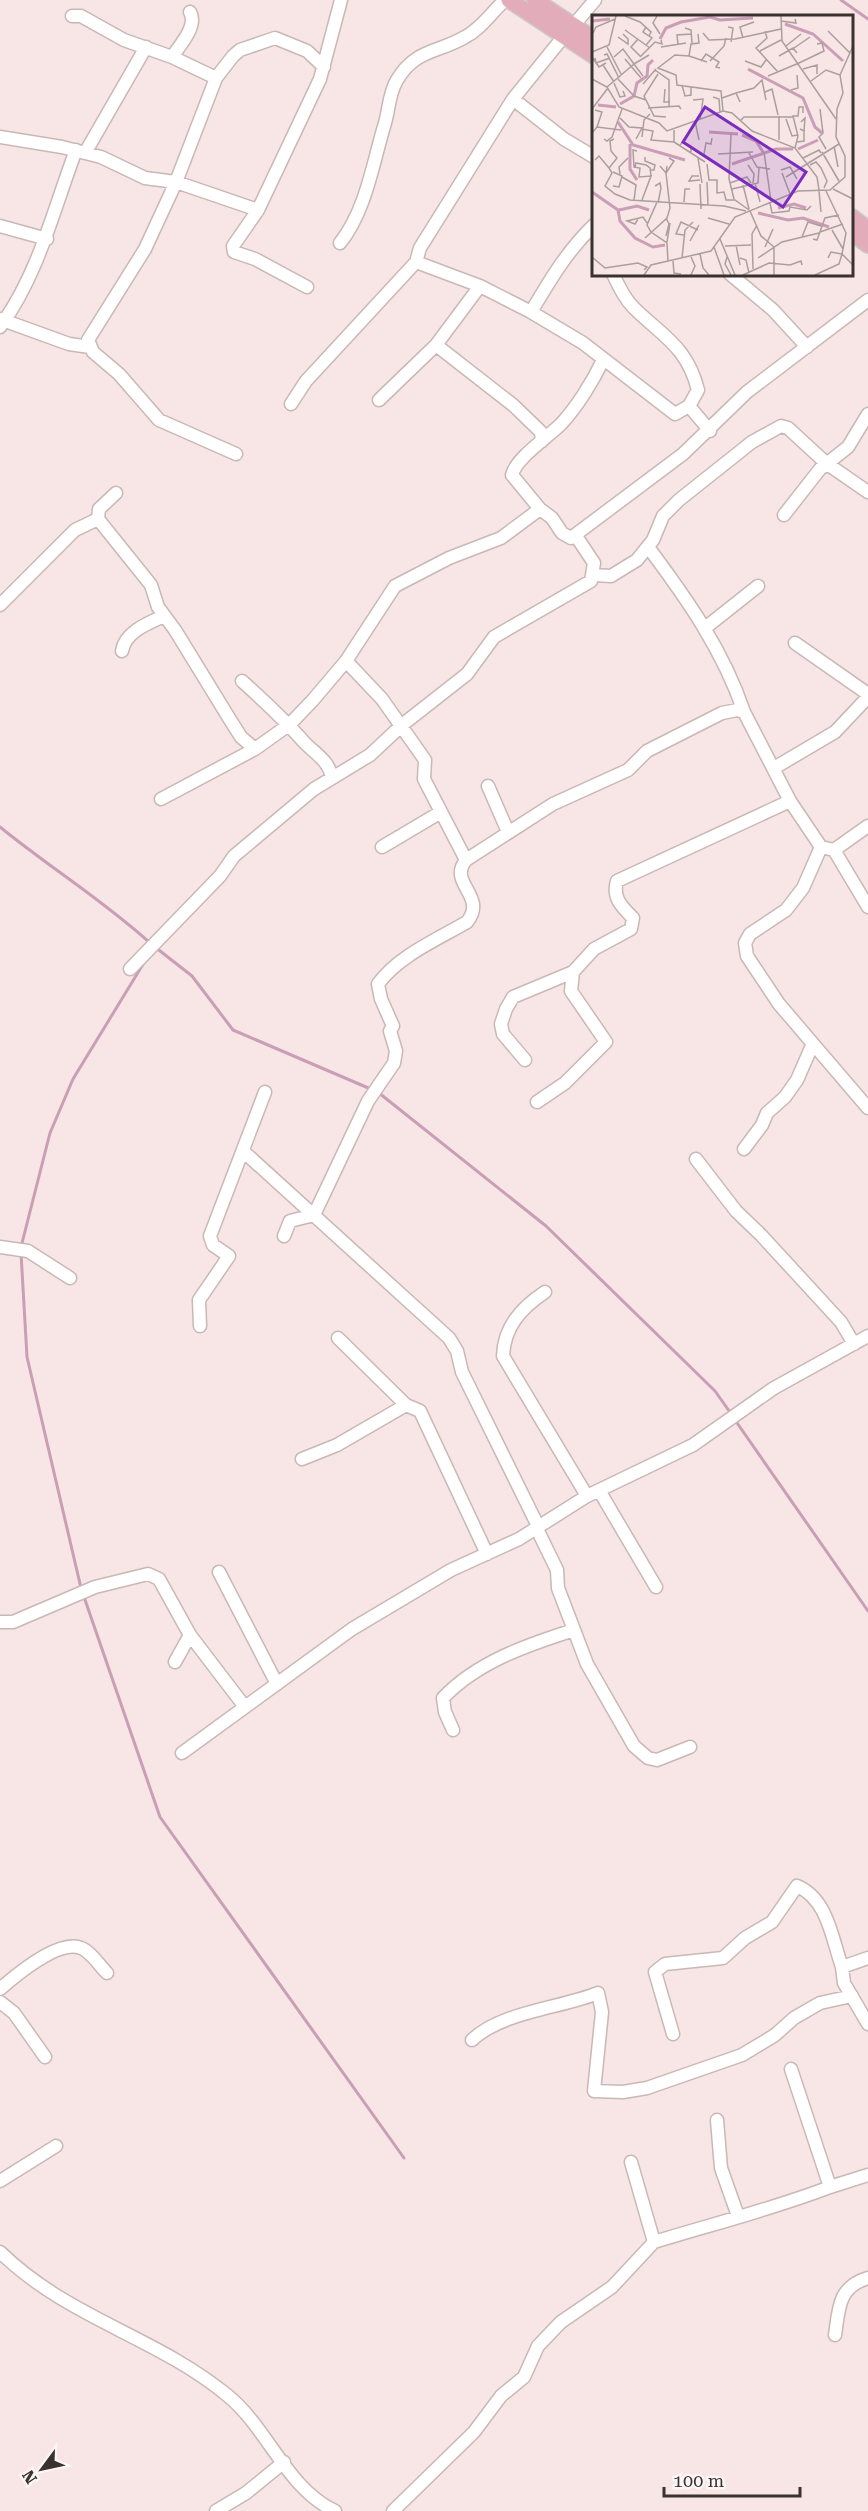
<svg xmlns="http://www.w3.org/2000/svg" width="868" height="2511" viewBox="0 0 868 2511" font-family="'Roboto Serif',serif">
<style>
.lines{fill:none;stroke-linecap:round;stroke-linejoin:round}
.stream{stroke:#c99eb6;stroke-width:3}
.minor-casing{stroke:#c8b8b6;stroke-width:15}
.major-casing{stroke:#cccac9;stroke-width:18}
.minor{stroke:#fff;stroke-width:12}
.major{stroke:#e3acbb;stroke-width:15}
.inset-river{fill:none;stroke:#c99eb6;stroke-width:3}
.inset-road{fill:none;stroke:#ab9e9d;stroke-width:1.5}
.view{fill:#7b2cbf;fill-opacity:0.15;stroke:#7b2cbf;stroke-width:3}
.inset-edge{fill:none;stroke:#393231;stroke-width:3}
</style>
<rect width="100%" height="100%" fill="#f7e6e5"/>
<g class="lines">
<path class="stream" d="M841,0L868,19
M0,827C49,867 104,901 150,943
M155,947L192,976L233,1030L373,1090
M379,1093L546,1226L715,1391L732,1415
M21,1247L50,1133L73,1079L145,961
M21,1253L27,1357L81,1588
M735,1420L868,1611
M83,1594L160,1817L404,2158"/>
<g class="minor-casing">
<path id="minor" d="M72,16H81L124,40L172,57L216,78
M573,26L595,0
M172,57C180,45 198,26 190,12
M513,99L564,139L594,157
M0,137L62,147L101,157L145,178L176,182L258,210
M85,153L146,47
M0,226L47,239
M340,243C366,211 373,162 385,123C389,109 389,93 397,80C415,49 438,53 465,37C481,29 492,12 505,0
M416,262L480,286L531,312L583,343L675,414L689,406L698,390C687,346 662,336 633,307C624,298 618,285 613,274
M730,274L773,310L807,347
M307,287L255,259L234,252L233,246L258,210L320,79L341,0
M531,312C550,280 567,251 594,225
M0,319L69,344L90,347
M0,327C39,273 53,211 76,150
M436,345L513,405L541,432L542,441
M603,360C593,381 577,407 561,424C548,437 516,458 512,475L540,509L552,518L562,533L571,538L683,454L747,392L868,300
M379,400L436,345L480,286
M291,404L306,381L416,262L420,248L513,99L564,36
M689,406L710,431
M236,454L159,420L119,374L93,352L88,340L145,249L176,182L216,78L233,56L240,50L275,38L307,51L324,67
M116,493L99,509L98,519L151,585L158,607L175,630L229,718L241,737L255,749L290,724L313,700L346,661L395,586L449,558L501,538L540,509
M784,515L820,469L848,447L868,414
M648,547C687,599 723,650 744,712
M594,575L611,576L637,560L653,540L663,516L679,500L752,442L781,426L788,428L826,463L868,492
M0,605L75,530L98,519
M705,628L758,586
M795,643L868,694
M122,651C125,632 148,623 164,616
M346,661L382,699L425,760L424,779L466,860
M242,681C264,701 284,719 303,741C315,754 329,760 332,778
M774,768L835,732L868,697
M488,786L508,832
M161,799L255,749
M382,847L441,812
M821,847L803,888L786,910L750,934L745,943L747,956L779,1004L868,1108
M834,850L868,826
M130,969L220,876L234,856L314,789L370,755L402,725L467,674L494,637L591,581L594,563L576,536
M525,1060L503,1034L501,1024L506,1009L513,997L573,972
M537,1102L565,1083L606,1042L571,991L573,972L594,949L631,929L633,918C622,907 612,898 617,881L790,801
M744,1149L762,1125L767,1113L785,1097L797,1080L811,1048L815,1047
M243,1151L449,1338L457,1351L462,1372L538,1526
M696,1159L736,1211L761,1235L841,1322L854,1344
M284,1236L290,1221L314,1215L368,1101L394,1063L396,1051L390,1031L393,1026L381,999L378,984C398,956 438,939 467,922C488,896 447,883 466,860L553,804L628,770L647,751L722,713L737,710L744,712L790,801L821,847L834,850L868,907
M0,1247L28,1251L70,1278
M545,1292C521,1308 504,1327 503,1356L587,1496
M200,1326L199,1300L229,1256L213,1245L210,1236L265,1092
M338,1338L406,1405L420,1411L487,1554
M302,1459L337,1445L406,1405
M600,1492L656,1587
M536,1527L557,1570L558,1588L587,1664L634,1746L648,1758L657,1760L690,1747
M219,1572L277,1684
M0,1622H13L95,1587L148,1574L159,1579L190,1635L175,1662
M190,1635L245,1707
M453,1730L445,1712L443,1698C477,1662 527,1645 574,1630
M182,1753L352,1629L451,1570L519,1539L587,1496L693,1445L774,1388L868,1336
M868,1958L842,1967L844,1983L868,2024
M0,1989C16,1975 59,1939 81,1948C90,1951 100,1966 107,1973
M0,2002L14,2013L45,2057
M673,2034L655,1972L665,1964L723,1958L745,1938L772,1922L797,1886C828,1899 832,1939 842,1967
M472,2040C501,2012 561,2008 598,1993L602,2012L594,2091L623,2092L647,2088L742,2055L775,2035L794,2018L820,2003L852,1996
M791,2069L830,2187L868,2175
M717,2120L721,2168L738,2216
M631,2162L654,2242C713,2224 773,2209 830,2187
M0,2181L56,2146
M0,2252C69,2319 155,2336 227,2395C268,2428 286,2488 335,2511
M835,2335C839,2308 838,2287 868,2278
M216,2511L246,2493L284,2462
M393,2511L474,2432L501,2396L524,2377L538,2346L561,2322L612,2287L654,2242"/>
</g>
<g class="major-casing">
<path id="major" d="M509,0L594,56
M535,0L594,39
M852,217L868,229
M852,233L868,245"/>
</g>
<use href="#minor" class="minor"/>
<use href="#major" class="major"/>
</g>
<g transform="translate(592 15)">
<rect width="261" height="261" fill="#f7e6e5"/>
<path class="inset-river" d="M0,6L18,4M193,9L221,19L251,46M68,24L74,13L89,7L118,2L128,5L161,3M156,54L211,83L223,112L230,118M28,89L42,81L45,68L55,61L56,50L61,45M6,90L24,92M26,107L41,130L93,145M117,117L146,119M150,120L164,126L171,137M38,129V154L45,165M206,134L226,125M140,149L184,134H201M0,177L26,195L28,206L43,223L61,232L73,230M186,193L202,189L214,193M27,195L45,191L57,195M166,198L196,205L211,203L237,212"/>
<path class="inset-road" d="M33,1L48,7L59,17L57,21M65,1L61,8L68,19M189,1L190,26L244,104M189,6L204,8L203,4M54,12L51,17L60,23L54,30M136,12L141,13L139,27M93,13L99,15L100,28M33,15L58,33M173,16L175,23L164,33L186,57M236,16L258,38M1,18L4,12L23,4M111,18L117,25L143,24L189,14M106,19L107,28L99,29L97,41L83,40L66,53L84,60L85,70L129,76L131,96M26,22L36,29V24L31,19M151,23L148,12L162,7M46,24L39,32L49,42M86,29L85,20L99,19M194,31L209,19M15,32L29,59M69,32L94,28M202,33L218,22M168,36L189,25M0,37L17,30L24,1M12,40L15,39L27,63M49,41L63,27L70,29L69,25M97,41L115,47M187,41L201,33L205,38M0,42L7,52L14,48M22,42L31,34L42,49L57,40M3,43L4,48L18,43M33,44L49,63M109,46L114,39L127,47L124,52L128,53M118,46L132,31L134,23M153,46L169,52L174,45M207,48L232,36L230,28L225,29M11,50L22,67M211,54L225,50V59M63,55L77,65V91M66,59L52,81L62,101L74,102M176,61L207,48M0,64L15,72L27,92L67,108L75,116L131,96L140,98L160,116L203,133L225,162L227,175M26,64L42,81L54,85M219,66L234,55L248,60M22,68L28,82L33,81L31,76M51,69L64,54M90,70L93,81L99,80V72M15,72L42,49L51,61M73,74L72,87H78M199,75L206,73L205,60M173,77L180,74L186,100M144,78L162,73L170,65L174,85M121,82L127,84L128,97M130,83L144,78L148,87M101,85L111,84L108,105M56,93L87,91L89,94M0,94L16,73M228,94L231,118L227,122L234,134M3,95L10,97L5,112M187,101V125M28,103L37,112L50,113L44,124M194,104L200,121L206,120M103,106L107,125M148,106L152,102H201M209,107L213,103L212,116M50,114L61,116L59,125L82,127M82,115V127L113,147M0,118L5,112L29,115M139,119L137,164L142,184M50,122L52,105L58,99M12,124L15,126L20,122L30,94M22,124L18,126L19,136L25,143L17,153L20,158L13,171L23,179L38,185L132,191L154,196M205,127L212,126V116L208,114M88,130L91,127L99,133V137M242,131L246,152M203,133L206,121L201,101H206L207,92H211V98M45,136L41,135L42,152L48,153L47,162L59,161L50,185M172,137L179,186M230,137L247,166M157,138L165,152L178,154M112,139L114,128L119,129L120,123M126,139L161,137M53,142V146L63,150L62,155H58M106,143L110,168M211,143L227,135L229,138M3,145L7,141L17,153M115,149L117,165H125V178L132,177L134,185H143L157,195M156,150L162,159L161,168M218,150L224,147L229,153L235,166L232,173M75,151L74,158L82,146L77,143M43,152L44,148L54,150L58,153L59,161M189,155L198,152L205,164M21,157L30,161L27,172L21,171M190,158L198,179M28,159L27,152L36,143M107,161H100L97,166L108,165M30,162L44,170L42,185M194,162L247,129M115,167L116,190M138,168L155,162L159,168M163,168L168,187M108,169L109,194M151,170L157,194M63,171L68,168L69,173L66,188M140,174L166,168L167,153M241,174L261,184M227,176L229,197M234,176L254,218L250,239L261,250M65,187L55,210L59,217L75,228L76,247M92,187L93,174H98M178,188L180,198L197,196L198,192L215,195L219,191M158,196L169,221L182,232V260M116,203L137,209M46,204L43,209L35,206L51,202L55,208M240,215L251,234M228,217L251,209M92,220L84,219L89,207L106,215M74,221L77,209L74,203M210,222L216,207L229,211M53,223L75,203L78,193L74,158L68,151M128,224L143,260M221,224L225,225L233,203L247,200M98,226L107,210M75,227L78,208M144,230L148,250M133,231L159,230M122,232L132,260M173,232L181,214M108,239L111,253L117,260M0,242L13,253L46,248L55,252L52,255M135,242L133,249L139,260M90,243L93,215L101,207M148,243L154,245L157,258M166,243L190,227L227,218M81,246L82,258L89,259M161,254L160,219L165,210M52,260L59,250L119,236L143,202L206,176L238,175L253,162V141L244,122L245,94L251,78L248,60L261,31M99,260L103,251L99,242M151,260L177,248L198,250L209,246L210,250M223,260L247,249L250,239L239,237L236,243"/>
<path class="view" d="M113,92L214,157L191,192L91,127Z"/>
<rect width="261" height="261" class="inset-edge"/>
</g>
<g transform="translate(42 2469) rotate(237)" stroke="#fdf6f6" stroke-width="4.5" paint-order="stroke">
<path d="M0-4.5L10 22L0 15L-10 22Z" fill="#393231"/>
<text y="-9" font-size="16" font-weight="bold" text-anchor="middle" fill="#393231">N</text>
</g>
<path d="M664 2487v9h136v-9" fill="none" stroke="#393231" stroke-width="3"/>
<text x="673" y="2487" font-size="18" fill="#393231" stroke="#fdf6f6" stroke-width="4.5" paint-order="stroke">100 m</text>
</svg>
